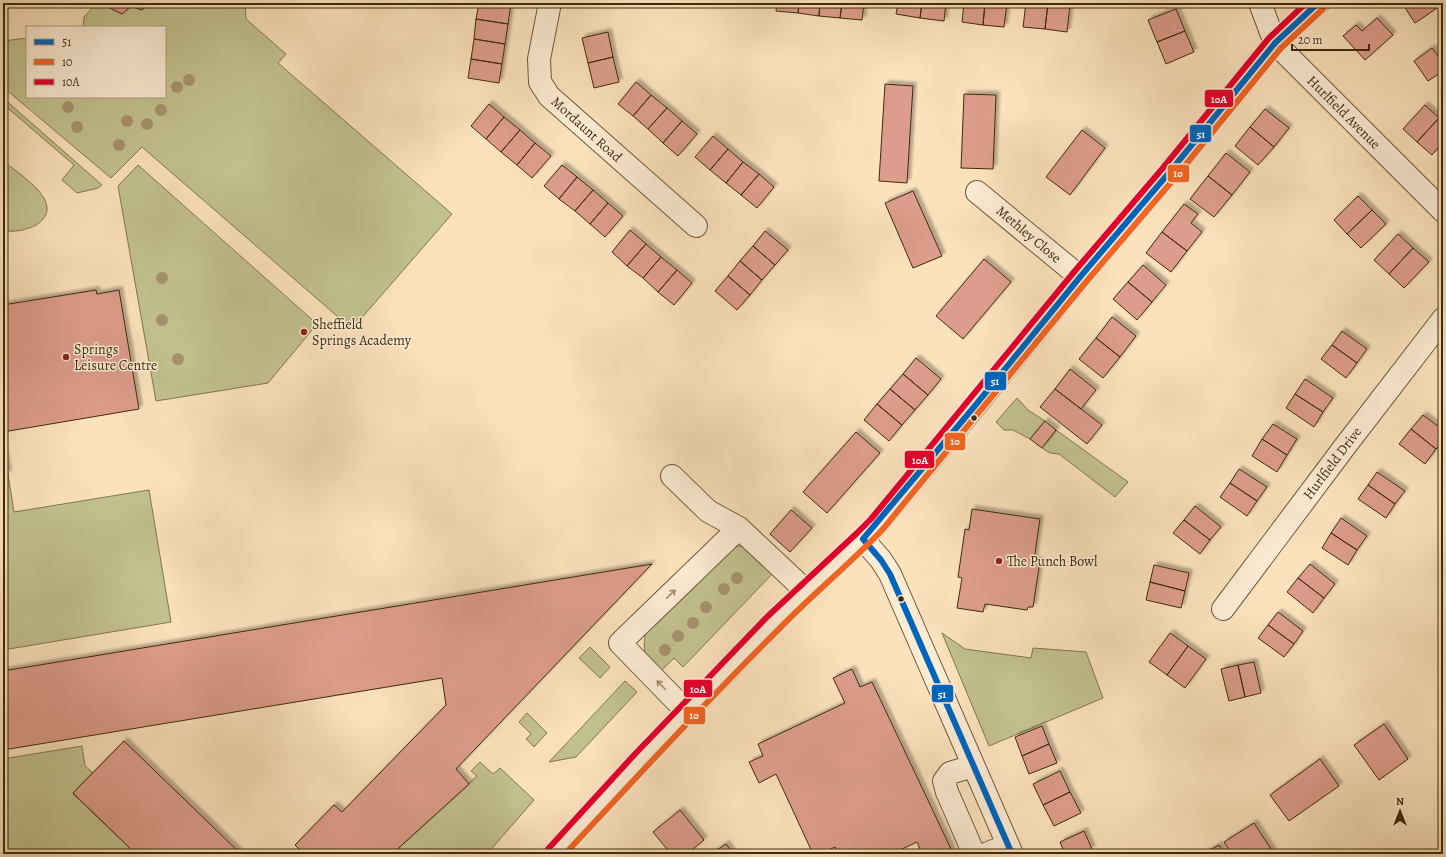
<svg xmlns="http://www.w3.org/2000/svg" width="1446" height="857" viewBox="0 0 1446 857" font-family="Alegreya,serif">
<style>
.green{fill:#c2c28f;stroke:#80764e}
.building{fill:#dd9d8c;stroke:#3e2a0c;filter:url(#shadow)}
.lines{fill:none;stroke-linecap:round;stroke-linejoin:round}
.minor-casing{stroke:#6d5838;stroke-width:24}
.minor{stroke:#fcecd4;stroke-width:22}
.bus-1-casing{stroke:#fcecd4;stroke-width:9}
.bus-2-casing{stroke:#fcecd4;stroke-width:9}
.bus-3-casing{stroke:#fcecd4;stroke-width:9}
.bus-1{stroke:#0065bd;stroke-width:6}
.bus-2{stroke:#f26522;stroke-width:6}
.bus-3{stroke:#e4002b;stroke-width:6}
.tree{fill:#a5926e}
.oneway{stroke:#9d8b70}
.poi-dot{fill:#8f2418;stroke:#fcecd4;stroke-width:1.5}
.bus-dot{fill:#3e2a0c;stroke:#fcecd4;stroke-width:1.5}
.labels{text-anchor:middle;stroke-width:3;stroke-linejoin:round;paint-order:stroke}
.street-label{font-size:14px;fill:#3e2a0c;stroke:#fcecd4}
.poi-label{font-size:14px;fill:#3e2a0c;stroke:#fcecd4;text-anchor:start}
.line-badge{stroke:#fcecd4;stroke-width:1.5}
.badge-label{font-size:11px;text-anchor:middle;font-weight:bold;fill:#fff}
</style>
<defs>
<filter id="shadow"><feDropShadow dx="3.5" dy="-3.5" stdDeviation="1" flood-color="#0004"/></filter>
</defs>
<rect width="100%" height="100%" fill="#fbe2bd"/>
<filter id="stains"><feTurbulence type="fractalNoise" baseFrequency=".005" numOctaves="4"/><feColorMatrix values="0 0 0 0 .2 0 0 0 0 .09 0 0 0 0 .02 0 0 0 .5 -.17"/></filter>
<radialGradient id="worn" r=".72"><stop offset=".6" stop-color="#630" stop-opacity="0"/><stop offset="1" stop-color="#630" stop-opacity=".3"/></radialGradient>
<path class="green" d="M99,3H108V7L122,14L131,6L142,10L150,3H160L165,5L168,3H245L246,19L286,54L278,63L452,214L352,329L142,147L111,178L3,87V41L27,38V97H165V27H83L84,17L94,6Z
M3,98L102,185L98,188L77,193L62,180L74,165L3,104Z
M3,161C19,174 69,204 36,225C27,230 13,233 3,230Z
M138,165L317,324L268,383L156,401L118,186Z
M1017,398L1028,410L1045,421L1030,439L1013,430H1004L996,422Z
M1056,430L1128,482L1115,497L1059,454L1050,453L1042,448Z
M8,474L14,512L149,490L171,622L3,650V475Z
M740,546L748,549L776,570L683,667L674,658L660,672C644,654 642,654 646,629L730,547Z
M942,633L965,649L1031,658L1033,648L1086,652L1103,698L989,746Z
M590,647L610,667L600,678L579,658Z
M625,681L637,692L576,757L549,762Z
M527,713L547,733L534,747L526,739L531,734L519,722Z
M82,746L85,766L93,773L73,794L136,854H3V759Z
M480,762L493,774L500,768L534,800L487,854H392L477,776L471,771Z"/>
<path class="building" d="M108,3H150L142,10L131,6L122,14L108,7Z
M479,3L511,4L508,24L476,19Z
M734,3H757L756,7Z
M777,3H799L798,13L776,11Z
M799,3H820L819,16L798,13Z
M820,3H842L840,18L819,16Z
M842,3H864L862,20L840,18Z
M898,3H922L920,18L896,14Z
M922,3H946L944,21L920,18Z
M964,3H985L983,25L962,22Z
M985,3H1007L1004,27L983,25Z
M1026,3H1048L1045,29L1023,27Z
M1048,3L1070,5L1067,32L1045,29Z
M1402,3H1437L1440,6L1415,23Z
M1176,9L1185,31L1157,42L1148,20Z
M1377,18L1393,35L1365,60L1343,36L1356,25L1362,31Z
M476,19L508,24L505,44L474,39Z
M1185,31L1194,52L1166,64L1157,42Z
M608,32L613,57L588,63L582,38Z
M474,39L505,44L502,64L471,59Z
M1432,48L1443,63V71L1428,81L1414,61Z
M613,57L619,82L594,88L588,63Z
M471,59L502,64L499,83L468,78Z
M636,82L651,95L633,116L618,104Z
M885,84L913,86L907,183L879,181Z
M964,94L996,95L993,169L961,168Z
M651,95L667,108L648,129L633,116Z
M489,104L504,117L486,139L471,126Z
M1425,105L1439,118L1417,142L1403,129Z
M667,108L682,121L663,143L648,129Z
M1265,109L1289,128L1274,147L1250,127Z
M504,117L520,130L501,152L486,139Z
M1439,118L1443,121V142L1432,155L1417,142Z
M682,121L697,134L678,156L663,143Z
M1250,127L1274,147L1258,165L1235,146Z
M520,130L535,143L517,165L501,152Z
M1082,130L1105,148L1070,195L1046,177Z
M713,136L728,149L710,170L695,157Z
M535,143L551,156L532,178L517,165Z
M728,149L743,162L726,183L710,170Z
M1226,153L1250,172L1232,195L1208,176Z
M743,162L759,174L741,195L726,183Z
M562,165L577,177L559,199L544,186Z
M759,174L774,187L757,208L741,195Z
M1208,176L1232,195L1214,217L1190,199Z
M577,177L593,190L575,211L559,199Z
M593,190L608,203L590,224L575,211Z
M913,191L942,256L913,268L885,203Z
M1358,196L1372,210L1347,234L1334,220Z
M608,203L623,216L605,237L590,224Z
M1184,204L1198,214L1191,223L1202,232L1187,251L1162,232Z
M1372,210L1386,224L1361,248L1347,234Z
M630,230L646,244L627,266L612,252Z
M765,231L788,250L775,265L753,246Z
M1162,232L1187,251L1171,272L1146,253Z
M1398,234L1413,248L1389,274L1374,260Z
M646,244L661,257L643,278L627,266Z
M753,246L775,265L762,280L740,261Z
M1413,248L1429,262L1404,288L1389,274Z
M661,257L677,270L658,292L643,278Z
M984,259L1011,282L963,339L936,316Z
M740,261L762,280L750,295L728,276Z
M1143,265L1166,285L1152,302L1128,282Z
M677,270L692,283L674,305L658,292Z
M728,276L750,295L737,310L715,291Z
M1128,282L1152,302L1137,320L1113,299Z
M96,290L97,294L119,290L139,409L3,432V303V305Z
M1112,317L1136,336L1120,357L1096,338Z
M1342,331L1367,349L1357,363L1332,345Z
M1096,338L1120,357L1103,378L1079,359Z
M1332,345L1357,363L1346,378L1321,359Z
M916,358L941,379L928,395L903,374Z
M1070,369L1096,390L1081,409L1055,389Z
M903,374L928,395L915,410L890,389Z
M1305,379L1333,398L1323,412L1295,394Z
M890,389L915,410L902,425L877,404Z
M1055,389L1102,425L1087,444L1040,407Z
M1295,394L1323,412L1314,427L1286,408Z
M877,404L902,425L889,441L864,420Z
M1423,415L1443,430V441L1436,449L1411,429Z
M1045,421L1056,430L1042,448L1030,439Z
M1273,424L1297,439L1287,455L1262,439Z
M1411,429L1436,449L1425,464L1399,444Z
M856,432L880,453L827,513L803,492Z
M1262,439L1287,455L1277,472L1252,456Z
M3,446L8,474L3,475Z
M1239,469L1267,487L1257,501L1230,483Z
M1377,472L1405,491L1395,504L1368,485Z
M1230,483L1257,501L1247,516L1220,497Z
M1368,485L1395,504L1386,518L1358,499Z
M1195,506L1221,527L1210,540L1184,520Z
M972,509L1040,519L1034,560L1040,561L1033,607H1028L1027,610L985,604L983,612L957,608L962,578L958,577L965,529L969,530Z
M791,510L812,528L790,552L770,534Z
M1341,518L1367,536L1357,550L1331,533Z
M1184,520L1210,540L1200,554L1173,533Z
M1331,533L1357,550L1348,565L1322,548Z
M652,564L456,769L469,784L392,854H304L295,845L334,805L342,812L446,705L442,678L3,750V671Z
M1310,564L1335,584L1324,598L1298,578Z
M1154,565L1189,573L1185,591L1150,582Z
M1298,578L1324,598L1313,613L1287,592Z
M1150,582L1185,591L1181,608L1146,600Z
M1278,612L1303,631L1294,644L1268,625Z
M1268,625L1294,644L1284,657L1258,638Z
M1170,633L1188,646L1167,675L1149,662Z
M1188,646L1206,659L1185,688L1167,675Z
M1254,662L1261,693L1245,697L1238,665Z
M1238,665L1245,697L1229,701L1221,669Z
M852,669L860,687L872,682L952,851L946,854H922L917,842L892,854H839L835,847L821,854H813L776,774L759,783L749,762L763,756L758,744L845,703L833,678Z
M1384,724L1408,759L1379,780L1354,745Z
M1042,726L1049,744L1022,756L1015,737Z
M124,741L241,854H136L73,793Z
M1049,744L1057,763L1029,774L1022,756Z
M1320,759L1339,786L1289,821L1270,795Z
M1060,771L1070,792L1043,805L1033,784Z
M1070,792L1081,813L1054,826L1043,805Z
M680,810L704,840L687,854H671L653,832Z
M1254,823L1273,852L1270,854H1232L1224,842Z
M1084,831L1092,849L1080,854H1065L1060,842Z
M726,844L733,854H711Z
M1219,845L1225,854H1203Z"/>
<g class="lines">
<g class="minor-casing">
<path id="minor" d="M550,3L539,59L540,82L549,96L696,226
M1260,3L1275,43L1443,211
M977,192L1080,277
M672,476L708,511L739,528L806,591
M863,539L881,560L890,574L1012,854
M1223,609L1346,445L1443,319
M688,713L620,643L739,528
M973,766L950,773L944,781L947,792L974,854
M554,854L641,760L774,622L806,591L863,539L877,524L974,407L1080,277L1168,174L1275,43L1318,3
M986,854L1008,845"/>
</g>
<use href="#minor" class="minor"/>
<g class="bus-1-casing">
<path id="bus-1" d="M863,539L974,407L1080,277L1168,174L1275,43L1318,3
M863,539L881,560L890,574L1012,854"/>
</g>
<g class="bus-2-casing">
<path id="bus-2" d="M565,854C636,778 706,701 780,628C813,594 850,564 883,529L1086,282L1174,179L1281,48L1323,9"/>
</g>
<g class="bus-3-casing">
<path id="bus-3" d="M548,849L635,754L768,616L857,533L871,519L1074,272L1162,169L1269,38L1306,3"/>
</g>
<use href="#bus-1" class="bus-1"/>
<use href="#bus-2" class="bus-2"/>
<use href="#bus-3" class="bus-3"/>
</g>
<g class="tree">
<circle cx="189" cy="80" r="6"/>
<circle cx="177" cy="87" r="6"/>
<circle cx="68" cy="107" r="6"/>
<circle cx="161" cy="110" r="6"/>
<circle cx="127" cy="121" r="6"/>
<circle cx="147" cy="124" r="6"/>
<circle cx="77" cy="127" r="6"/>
<circle cx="119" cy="145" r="6"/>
<circle cx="162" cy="278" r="6"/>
<circle cx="162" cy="320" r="6"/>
<circle cx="178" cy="359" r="6"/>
<circle cx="737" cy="578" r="6"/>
<circle cx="724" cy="589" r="6"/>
<circle cx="706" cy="607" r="6"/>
<circle cx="693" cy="623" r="6"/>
<circle cx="678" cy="636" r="6"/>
<circle cx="665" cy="650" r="6"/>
</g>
<defs><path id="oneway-shaft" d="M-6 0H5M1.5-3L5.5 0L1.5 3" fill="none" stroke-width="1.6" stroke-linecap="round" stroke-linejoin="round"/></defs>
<g class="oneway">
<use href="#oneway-shaft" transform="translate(671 594) rotate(-44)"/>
<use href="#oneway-shaft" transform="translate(661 685) rotate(-134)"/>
</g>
<g class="poi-dot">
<circle cx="304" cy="332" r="4"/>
<circle cx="66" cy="357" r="4"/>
<circle cx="999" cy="561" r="4"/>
</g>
<g class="bus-dot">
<circle cx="974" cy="418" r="3.5"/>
<circle cx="901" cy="599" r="3.5"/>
</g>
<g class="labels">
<g class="street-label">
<text transform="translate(1344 112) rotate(45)" y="5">Hurlfield Avenue</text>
<text transform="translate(587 129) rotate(42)" y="5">Mordaunt Road</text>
<text transform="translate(1029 234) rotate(40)" y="5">Methley Close</text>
<text transform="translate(1332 463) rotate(-53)" y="5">Hurlfield Drive</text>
</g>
<g class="poi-label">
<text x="312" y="329">Sheffield<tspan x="312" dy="16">Springs Academy</tspan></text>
<text x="74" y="354">Springs<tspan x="74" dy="16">Leisure Centre</tspan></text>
<text x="1007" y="566">The Punch Bowl</text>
</g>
</g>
<g class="line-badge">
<rect x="1204" y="89" width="30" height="19" rx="4" fill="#e4002b"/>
<rect x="1189" y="124" width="23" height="19" rx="4" fill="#0065bd"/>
<rect x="1167" y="164" width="23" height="19" rx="4" fill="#f26522"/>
<rect x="984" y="371" width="23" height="20" rx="4" fill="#0065bd"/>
<rect x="944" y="432" width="22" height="19" rx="4" fill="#f26522"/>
<rect x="904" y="450" width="31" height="19" rx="4" fill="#e4002b"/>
<rect x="683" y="679" width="30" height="19" rx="4" fill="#e4002b"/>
<rect x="931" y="684" width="23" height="19" rx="4" fill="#0065bd"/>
<rect x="683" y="706" width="23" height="19" rx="4" fill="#f26522"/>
</g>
<g class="badge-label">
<text x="1219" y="103">10A</text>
<text x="1201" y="138">51</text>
<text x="1178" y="177">10</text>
<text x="995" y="385">51</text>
<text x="955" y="445">10</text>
<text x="920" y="464">10A</text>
<text x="698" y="693">10A</text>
<text x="942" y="698">51</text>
<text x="694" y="719">10</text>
</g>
<rect width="1446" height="857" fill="none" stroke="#fbe2bd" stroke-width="16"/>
<rect x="4" y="4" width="1438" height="849" fill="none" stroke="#3e2a0c" stroke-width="2"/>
<rect x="8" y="8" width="1430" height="841" fill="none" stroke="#3e2a0c"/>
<rect x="26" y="26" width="140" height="72" fill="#fcecd4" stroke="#b09e84"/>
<rect x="34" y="39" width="20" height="6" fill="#0065bd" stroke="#b09e84"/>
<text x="62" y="46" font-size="12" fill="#3e2a0c">51</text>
<rect x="34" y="59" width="20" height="6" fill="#f26522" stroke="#b09e84"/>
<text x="62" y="66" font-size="12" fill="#3e2a0c">10</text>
<rect x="34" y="79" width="20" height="6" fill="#e4002b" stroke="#b09e84"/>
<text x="62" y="86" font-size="12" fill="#3e2a0c">10A</text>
<g transform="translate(1400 811)" stroke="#fcecd4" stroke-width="3" paint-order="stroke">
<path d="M0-3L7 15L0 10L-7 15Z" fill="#3e2a0c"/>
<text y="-6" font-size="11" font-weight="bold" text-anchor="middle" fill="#3e2a0c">N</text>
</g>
<path d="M1292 44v6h77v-6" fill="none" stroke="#3e2a0c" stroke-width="2"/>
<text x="1298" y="44" font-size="12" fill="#3e2a0c" stroke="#fcecd4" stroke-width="3" paint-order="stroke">20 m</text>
<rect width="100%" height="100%" filter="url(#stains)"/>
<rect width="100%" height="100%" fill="url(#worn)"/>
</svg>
